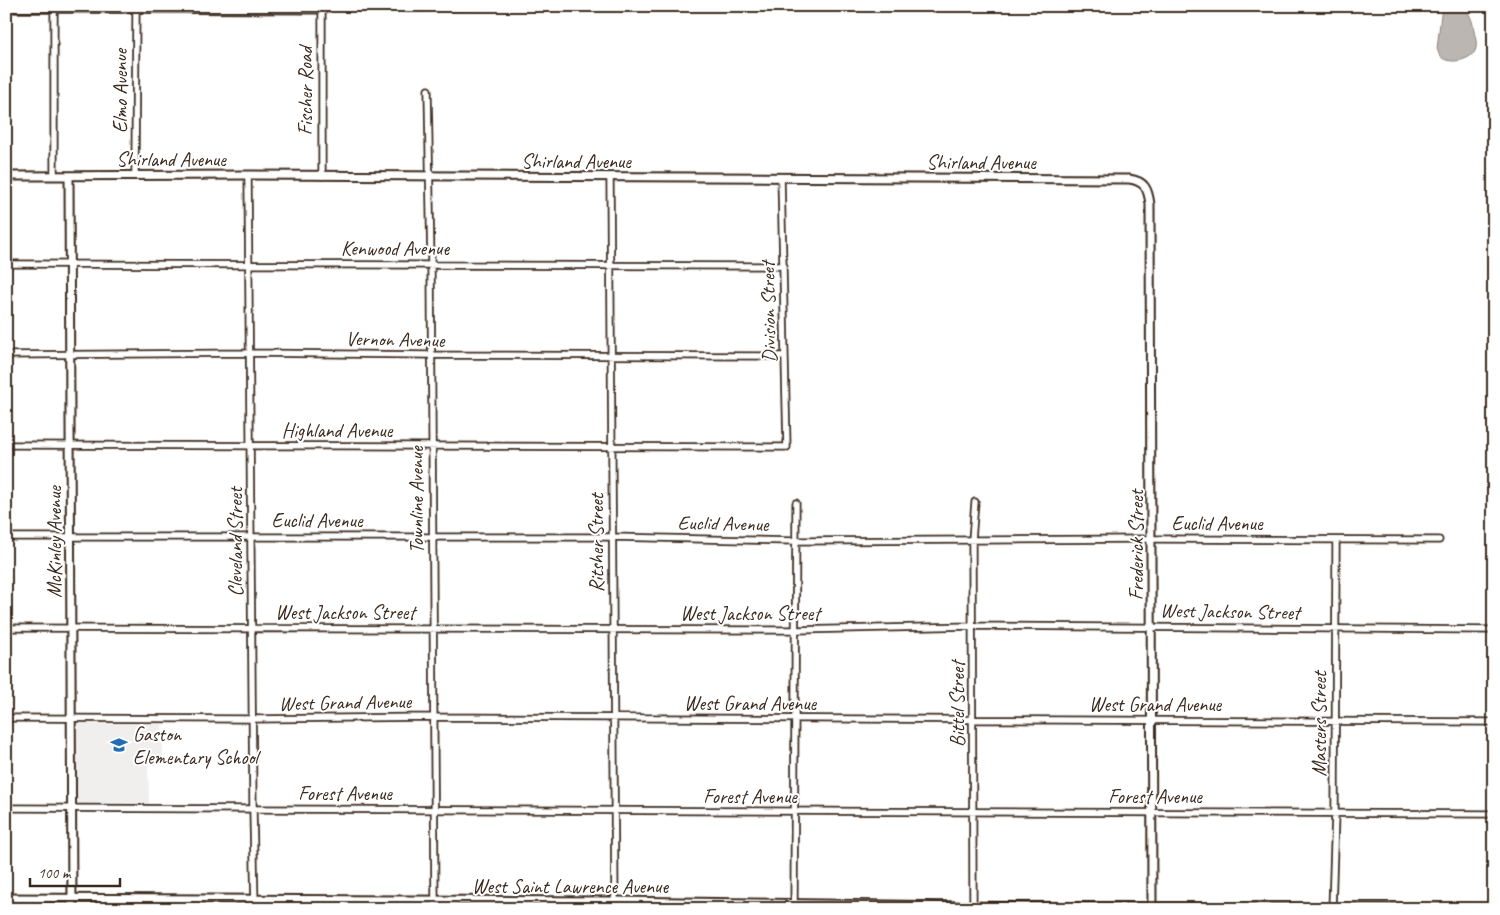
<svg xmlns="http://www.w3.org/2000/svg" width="1500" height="915" viewBox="0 0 1500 915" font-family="Caveat,sans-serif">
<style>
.built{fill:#f1efee}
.water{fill:#bcb6b3;stroke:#887e77}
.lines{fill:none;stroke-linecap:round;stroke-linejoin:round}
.minor-casing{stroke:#3b2a1e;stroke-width:9}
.tertiary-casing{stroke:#3b2a1e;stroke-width:11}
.minor{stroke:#fff;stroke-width:5.5}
.tertiary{stroke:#fff;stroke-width:7}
.labels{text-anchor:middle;stroke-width:4;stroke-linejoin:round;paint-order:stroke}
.street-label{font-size:20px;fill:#3b2a1e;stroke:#fff}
.poi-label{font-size:20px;fill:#3b2a1e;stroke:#fff;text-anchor:start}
</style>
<rect width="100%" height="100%" fill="#fff"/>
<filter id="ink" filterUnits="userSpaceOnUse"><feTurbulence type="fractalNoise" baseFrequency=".02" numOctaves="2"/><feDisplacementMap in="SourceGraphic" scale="10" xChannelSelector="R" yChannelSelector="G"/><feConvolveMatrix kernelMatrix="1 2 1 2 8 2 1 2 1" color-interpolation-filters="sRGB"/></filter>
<g filter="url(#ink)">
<path class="built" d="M80,723L162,724L163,765H148L149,804H79L77,799L76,725Z"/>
<path class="water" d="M1442,6H1463C1470,13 1473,22 1474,31C1475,37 1478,44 1475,51C1469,61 1448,65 1440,56C1439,55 1438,51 1437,49Z"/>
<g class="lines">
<g class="minor-casing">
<path id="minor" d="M391,6L421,8L489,6
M6,9L322,10
M428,90L431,265L435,909
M248,175L253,810L255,909
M54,176V8
M135,176L136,6
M322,176V8
M610,177L615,909
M6,264L784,266
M6,355L250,353L431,355L784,356
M6,445L787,447L781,177
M6,537H611L795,541L1152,539L1439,540
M6,628L796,630L972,626L1494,630
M6,718L253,719L434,717L1494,722
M6,808L1494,814
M164,900V909
M344,900V909
M973,907L972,540L975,502
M794,909L796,503
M1332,909L1335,813L1336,540"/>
</g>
<g class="tertiary-casing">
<path id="tertiary" d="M6,176L248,175L1129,179C1145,181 1148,189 1150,204L1152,908
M69,176L72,909
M6,898L614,901L1026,907L1494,909"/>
</g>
<use href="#minor" class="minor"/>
<use href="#tertiary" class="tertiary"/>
</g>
</g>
<defs>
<g id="school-bare" transform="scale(1.35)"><path d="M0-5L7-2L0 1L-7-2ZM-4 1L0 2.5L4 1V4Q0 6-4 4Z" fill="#1f6fb2" stroke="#fff" stroke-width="2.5" paint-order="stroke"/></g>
</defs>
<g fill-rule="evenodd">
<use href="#school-bare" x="119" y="745"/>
</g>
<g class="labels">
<g class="street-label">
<text transform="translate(120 91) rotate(-90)" y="7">Elmo Avenue</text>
<text transform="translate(305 91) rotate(-90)" y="7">Fischer Road</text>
<text x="171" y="166">Shirland Avenue</text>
<text x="576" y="168">Shirland Avenue</text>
<text x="981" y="169">Shirland Avenue</text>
<text x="395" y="255">Kenwood Avenue</text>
<text transform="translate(768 312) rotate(-91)" y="7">Division Street</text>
<text transform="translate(395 339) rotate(1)" y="7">Vernon Avenue</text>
<text x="337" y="437">Highland Avenue</text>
<text transform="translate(416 500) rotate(-90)" y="7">Townline Avenue</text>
<text x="317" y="527">Euclid Avenue</text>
<text transform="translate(723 523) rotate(1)" y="7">Euclid Avenue</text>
<text x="1217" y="530">Euclid Avenue</text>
<text transform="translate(54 542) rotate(-90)" y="7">McKinley Avenue</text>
<text transform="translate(235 542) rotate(-90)" y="7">Cleveland Street</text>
<text transform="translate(596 543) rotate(-90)" y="7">Ritsher Street</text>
<text transform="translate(1136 545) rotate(-90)" y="7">Frederick Street</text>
<text transform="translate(1230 611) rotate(1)" y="7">West Jackson Street</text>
<text x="345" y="619">West Jackson Street</text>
<text x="750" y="620">West Jackson Street</text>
<text transform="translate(345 702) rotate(-1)" y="7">West Grand Avenue</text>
<text x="750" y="710">West Grand Avenue</text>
<text transform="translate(957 704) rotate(-90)" y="7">Bittel Street</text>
<text x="1155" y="711">West Grand Avenue</text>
<text transform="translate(1319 724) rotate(-90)" y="7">Masters Street</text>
<text x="345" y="800">Forest Avenue</text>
<text x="750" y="803">Forest Avenue</text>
<text x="1155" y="803">Forest Avenue</text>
<text x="570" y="893">West Saint Lawrence Avenue</text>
</g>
<g class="poi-label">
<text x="133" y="741">Gaston<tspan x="133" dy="23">Elementary School</tspan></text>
</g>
</g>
<rect width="1500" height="915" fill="none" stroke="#fff" stroke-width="25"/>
<rect x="12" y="12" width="1475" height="890" fill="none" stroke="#3b2a1e" stroke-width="2" filter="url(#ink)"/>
<path d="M30 878v8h90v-8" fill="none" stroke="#3b2a1e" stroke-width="2.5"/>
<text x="38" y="878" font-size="15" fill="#3b2a1e" stroke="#ffffff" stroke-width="4" paint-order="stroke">100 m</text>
</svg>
